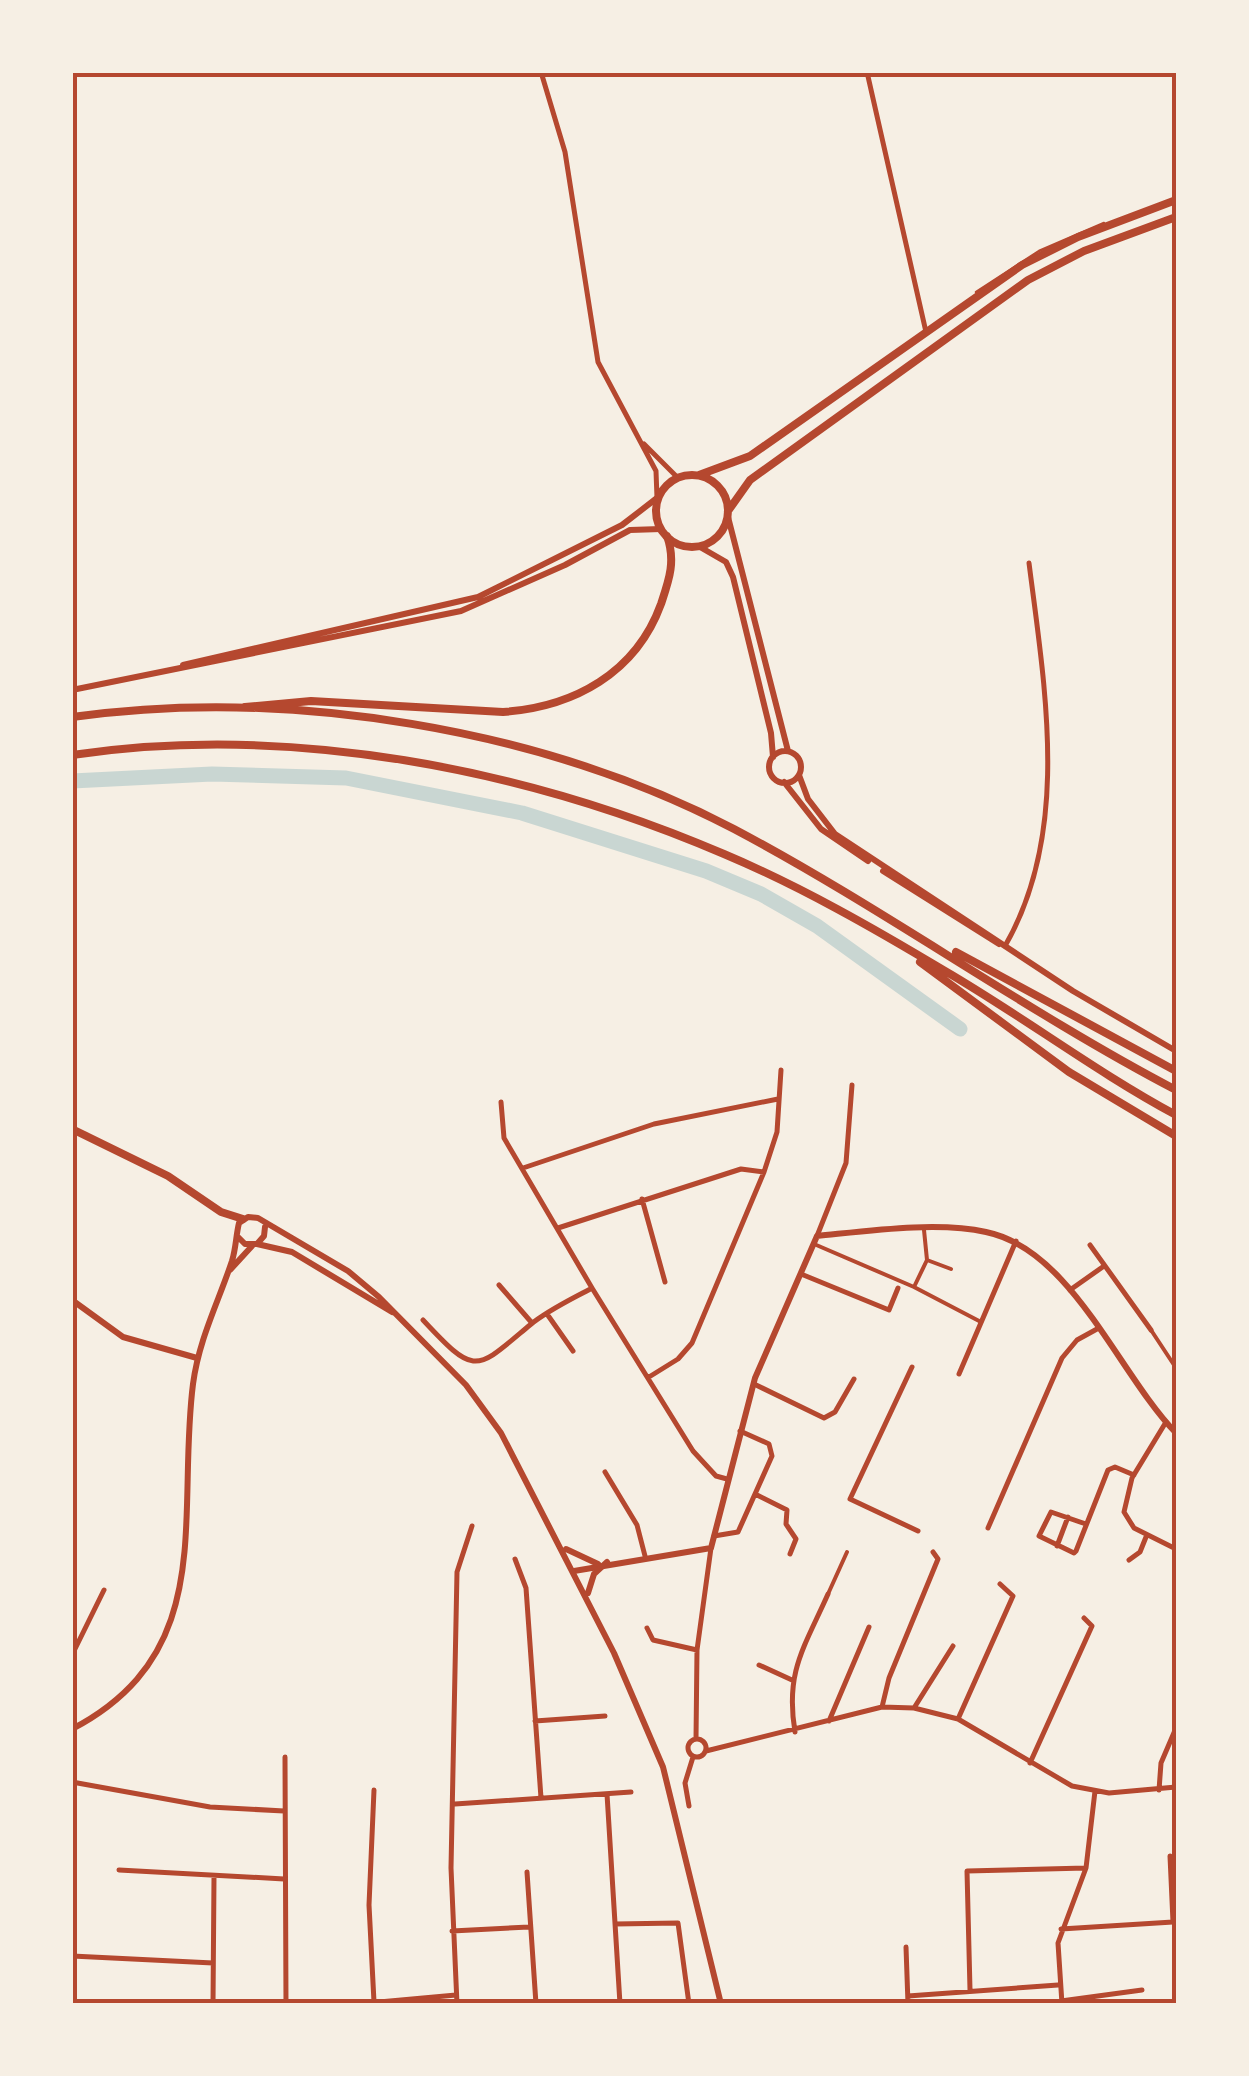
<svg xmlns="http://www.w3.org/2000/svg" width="1249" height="2076" viewBox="0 0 1249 2076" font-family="Montserrat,sans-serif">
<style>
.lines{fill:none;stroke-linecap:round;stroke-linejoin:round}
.river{stroke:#c9d6d2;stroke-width:15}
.service{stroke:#b5482f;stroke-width:2.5}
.pedestrian{stroke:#b5482f;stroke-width:4}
.minor{stroke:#b5482f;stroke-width:5}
.tertiary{stroke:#b5482f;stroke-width:6}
.secondary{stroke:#b5482f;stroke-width:6}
.primary{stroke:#b5482f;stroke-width:8}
.trunk{stroke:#b5482f;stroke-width:8}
.neatline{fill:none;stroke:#b5482f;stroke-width:4}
</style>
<rect width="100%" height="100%" fill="#f6efe4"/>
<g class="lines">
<path class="river" d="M72,781L212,774L346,778L522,813L706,871L761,894L817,926L960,1029"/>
<path class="service" d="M976,292L1039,251L1104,223"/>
<path class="pedestrian" d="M814,1244L914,1287L981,1322
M927,1260L951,1269
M914,1287L927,1260L924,1230
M1151,1330L1176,1368
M828,1594L847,1552"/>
<path class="minor" d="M541,72L565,152L598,362L656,471L657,498
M867,72L926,332
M644,444L677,477
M1005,946C1071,832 1045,689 1029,563
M501,1102L504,1138L592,1288L693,1451L716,1476L727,1479
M523,1168L654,1124L778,1099
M642,1199L665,1282
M558,1228L741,1169L764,1172
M817,1236L846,1163L852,1085
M1090,1245L1151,1330
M801,1274L889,1310L898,1288
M499,1285L532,1323
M1070,1290L1104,1266
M547,1314L573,1351
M423,1320C476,1377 475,1371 530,1325C548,1310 572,1299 592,1288
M912,1367L850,1499L918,1531
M959,1374L1016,1241
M649,1377L678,1359L692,1343L764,1172L777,1132L781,1070
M754,1384L824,1418L835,1412L854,1379
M1166,1422L1132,1478L1124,1512L1134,1528L1176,1549
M605,1472L637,1525L645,1556
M755,1494L787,1510L786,1524L796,1539L790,1554
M1086,1524L1051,1512L1039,1536L1074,1553L1076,1551L1108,1470L1115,1467L1134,1475
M988,1528L1062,1358L1077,1340L1097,1329
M714,1536L738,1532L772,1456L769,1444L740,1431
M1057,1546L1068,1517
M515,1559L526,1588L541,1798
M1129,1560L1140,1552L1146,1537
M647,1628L653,1640L697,1650
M72,1655L104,1590
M759,1665L792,1680
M882,1707L889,1678L938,1559L933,1552
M914,1708L953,1646
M958,1719L1013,1596L1000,1584
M535,1721L605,1716
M829,1721L869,1627
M795,1732C785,1672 804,1648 828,1594
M688 1748a9 9 0 1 1 18 0a9 9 0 1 1-18 0Z
M696,1739L697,1650L711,1548
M706,1751L882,1707L914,1708L958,1719L1072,1786L1109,1793L1176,1787
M285,1757L286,2004
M1030,1763L1092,1626L1084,1618
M72,1782L210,1807L284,1811
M374,1790L369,1905L374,2002
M1159,1790L1161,1763L1176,1728
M607,1794L620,2004
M455,1804L631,1792
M689,1806L685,1783L693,1757
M119,1870L284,1879
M527,1872L536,2004
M615,1924L678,1923L689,2004
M1061,1929L1173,1922L1170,1856
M452,1931L529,1927
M906,1947L908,2004
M72,1956L213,1963
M970,1990L967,1871L1086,1868
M908,1996L1058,1985
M1061,2001L1142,1990
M213,2004L214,1877
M357,2004L456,1995
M457,2004L451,1868L457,1572L472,1526
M1062,2004L1058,1943L1086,1868L1095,1791"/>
<path class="tertiary" d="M728,517L788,751
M700,547L726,562L733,577L771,733L773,757
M769 767a16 16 0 1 1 32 0a16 16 0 1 1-32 0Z
M799,775L808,799L835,834L1073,991L1176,1051
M784,782L821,829L868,861
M883,871L999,944
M72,1300L123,1337L197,1358
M574,1571L711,1548L755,1378L817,1236C867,1231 937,1221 986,1232C1072,1250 1118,1373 1176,1433"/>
<path class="secondary" d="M183,665L478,597L622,525L657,498
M72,690L461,611L565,565L630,530L661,529
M238,1237L245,1244H257L264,1236L265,1227
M257,1244L292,1252L392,1312
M230,1270L252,1246
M566,1549L598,1564
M588,1593L594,1574L607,1562
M72,1729C219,1652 176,1517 193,1384C199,1339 218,1303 232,1261C236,1248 236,1235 239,1223L248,1217L258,1218L348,1271L379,1297L466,1385L501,1433L614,1653L663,1767L721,2004"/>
<path class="primary" d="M656 511a36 36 0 1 1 72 0a36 36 0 1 1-72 0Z
M699,475L750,456L1022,265L1078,237L1176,200
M728,511L750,480L1028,280L1084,251L1176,217"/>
<path class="trunk" d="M245,707L311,701L503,712C574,707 636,673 661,604C669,580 676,561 667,536
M72,717C288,687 541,728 734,829C885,909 1025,1011 1176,1090
M72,755C290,723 524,768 724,854C800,886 875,929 945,971C1024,1017 1096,1072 1176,1115
M956,952L1176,1071
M920,962L1069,1072L1176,1136
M72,1129L168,1176L221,1212L243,1219"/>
</g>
<rect width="1249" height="2076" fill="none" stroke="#f6efe4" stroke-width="150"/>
<rect x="75" y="75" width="1099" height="1926" class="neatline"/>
</svg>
